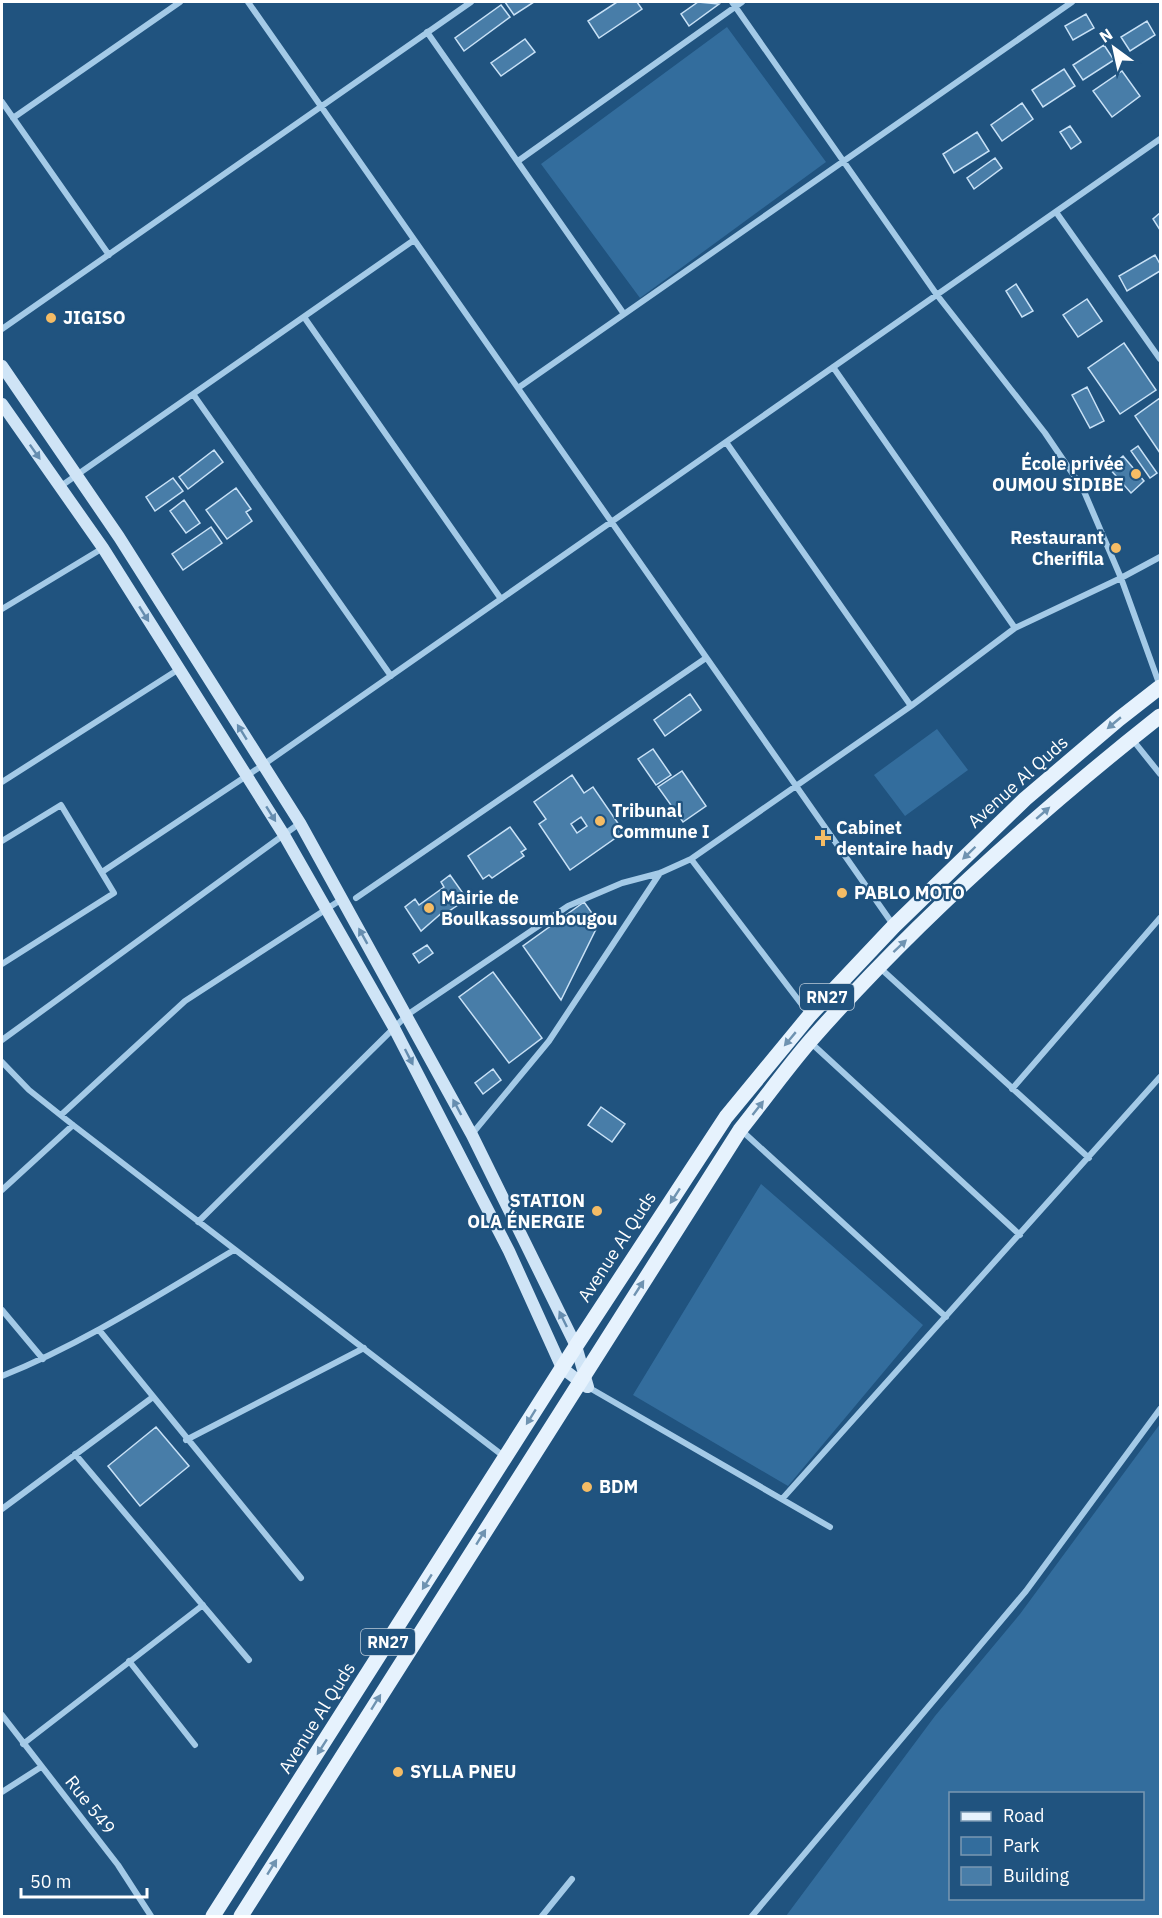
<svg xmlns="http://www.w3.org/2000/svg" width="1162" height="1918" viewBox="0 0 1162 1918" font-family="'IBM Plex Sans',sans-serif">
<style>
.green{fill:#336d9d;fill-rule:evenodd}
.building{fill:#487da8;stroke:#c8e1f6;stroke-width:1.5;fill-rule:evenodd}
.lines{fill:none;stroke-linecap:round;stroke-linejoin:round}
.minor{stroke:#a4cae7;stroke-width:6}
.secondary{stroke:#cfe4f6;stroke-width:12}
.primary{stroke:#e6f2fd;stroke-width:15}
.oneway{fill:#668daf}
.oneway2{fill:#6f93b1}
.poi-dot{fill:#f5bc65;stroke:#20537f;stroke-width:2}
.labels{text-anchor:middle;stroke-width:4.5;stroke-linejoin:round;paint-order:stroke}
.shield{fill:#20537f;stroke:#bccbd9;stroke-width:1.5}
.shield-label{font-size:16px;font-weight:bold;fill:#fff}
.poi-label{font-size:18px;font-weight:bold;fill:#fff;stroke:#20537f;text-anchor:start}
.street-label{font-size:18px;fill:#fff;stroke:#20537f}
</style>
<rect width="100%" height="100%" fill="#20537f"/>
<path class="green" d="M727,27L826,162L640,298L541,164Z
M937,729L968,770L905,816L874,775Z
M761,1184L923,1325L788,1486L633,1395Z
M1160,1424V1916H786L935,1716L1020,1614ZM950,1794H1142V1898H950Z"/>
<path class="building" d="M505,2H534L514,15Z
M617,2H637L642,9L599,38L588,21Z
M698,2L719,4L689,26L681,14Z
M501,5L510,17L464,51L455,38Z
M1086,14L1094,28L1073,40L1065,26Z
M1147,21L1155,35L1130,51L1121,37Z
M525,39L535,52L501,76L491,63Z
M1104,45L1114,60L1083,80L1073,65Z
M1064,69L1075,86L1043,107L1032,90Z
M1122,71L1140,96L1112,117L1093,91Z
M1022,103L1033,119L1002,141L991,125Z
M1070,126L1081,142L1071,149L1060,132Z
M977,132L989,151L954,173L943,154Z
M995,158L1002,168L974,189L967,178Z
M1160,213V230L1153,219Z
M1155,255L1160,264V271L1127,291L1119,276Z
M1016,284L1033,311L1022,317L1006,291Z
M1087,299L1102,321L1078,337L1063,315Z
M1124,343L1156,390L1120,414L1088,368Z
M1087,387L1104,421L1090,428L1072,395Z
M1160,398V453L1135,416Z
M1138,446L1157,473L1150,478L1131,451Z
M214,450L223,462L188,489L179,477Z
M1123,456L1144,481L1131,493L1109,468Z
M173,478L183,491L155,511L146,497Z
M236,488L251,509L246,512L252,521L227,539L206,510Z
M184,500L200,523L186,533L170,511Z
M211,527L222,543L183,570L172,554Z
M690,694L701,710L665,736L654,720Z
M653,749L671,775L656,785L638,759Z
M682,771L706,806L683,822L658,787Z
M572,775L584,793L593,787L624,832L570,870L539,824L546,819L534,802ZM581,817L587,826L577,833L571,824Z
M510,827L526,849L521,852L524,856L492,878L489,875L483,879L468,856Z
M450,875L467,899L446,913L444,911L421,931L405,907L415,899L419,905L444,887L441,882Z
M584,902L599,923L561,1000L523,946Z
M427,945L433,953L419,963L413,954Z
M493,972L542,1038L509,1063L459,997Z
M493,1069L501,1080L483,1094L475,1083Z
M601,1107L625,1124L612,1142L588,1125Z
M156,1427L189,1466L140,1506L108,1466Z"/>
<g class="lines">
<path class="minor" d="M248,2L894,926
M732,2L937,295L1045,433L1083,489L1121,578L1160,686
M427,32L624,314
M2,102L109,255
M13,118L180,2
M518,161L742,2
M1056,212L1160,359
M304,317L501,599
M2,329L471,2
M833,367L1015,628
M518,388L1072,2
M193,394L391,676
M726,442L911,706
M61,486L414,240
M2,609L103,548
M1132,739L1160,774
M2,782L179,669
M2,841L61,805L114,893L2,964
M691,859L809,1014
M102,872L263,765L1160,139
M356,898L706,658
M879,967L1089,1158
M2,1040L300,823
M810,1042L1020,1235
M2,1062L29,1090L73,1125L506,1458
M1012,1089L1160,918
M61,1115L185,1001L342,899
M741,1130L946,1317
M472,1134L549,1041L660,873
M2,1190L73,1125
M198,1222L407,1015L568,906L622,883L660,873L691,859L911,706L1015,628L1121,578L1160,557
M2,1310L43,1359
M99,1330L301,1578
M2,1376C84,1343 158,1295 234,1250
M588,1387L830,1527
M186,1440L364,1348
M75,1454L249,1660
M783,1498L1160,1077
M2,1509L153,1397
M129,1661L195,1745
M2,1715L118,1865L151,1916
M23,1744L203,1605
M2,1792L41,1767
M542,1916L572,1879
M752,1916L1026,1591L1160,1409"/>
<path class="secondary" d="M2,366L119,537L300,823L472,1135L576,1346L588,1387
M2,404L103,548L284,835L393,1026L509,1251L562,1368L587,1387"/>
<path class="primary" d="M213,1916L576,1346L726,1117L810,1015L894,926L1025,799L1119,719L1160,687
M241,1916L740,1130C764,1100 786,1069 811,1040C916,921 1036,814 1160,716"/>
</g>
<defs><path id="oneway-solid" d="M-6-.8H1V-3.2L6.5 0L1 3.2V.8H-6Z" transform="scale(1.5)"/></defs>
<g class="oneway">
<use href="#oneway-solid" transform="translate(35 452) rotate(55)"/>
<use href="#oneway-solid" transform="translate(144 614) rotate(58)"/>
<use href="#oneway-solid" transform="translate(242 732) rotate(-122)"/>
<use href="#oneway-solid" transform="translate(271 814) rotate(58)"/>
<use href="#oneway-solid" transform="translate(363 936) rotate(-119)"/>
<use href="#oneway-solid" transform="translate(409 1057) rotate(63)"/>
<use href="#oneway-solid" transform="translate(457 1107) rotate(-118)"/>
<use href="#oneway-solid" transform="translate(563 1319) rotate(-116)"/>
</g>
<g class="oneway2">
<use href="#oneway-solid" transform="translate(1114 723) rotate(140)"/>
<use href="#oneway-solid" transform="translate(1043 813) rotate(-41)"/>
<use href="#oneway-solid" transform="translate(969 853) rotate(136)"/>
<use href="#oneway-solid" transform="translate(900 946) rotate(-43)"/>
<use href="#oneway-solid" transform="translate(790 1039) rotate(130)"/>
<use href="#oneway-solid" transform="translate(758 1108) rotate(-52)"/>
<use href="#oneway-solid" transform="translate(675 1196) rotate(123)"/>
<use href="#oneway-solid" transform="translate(639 1288) rotate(-57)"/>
<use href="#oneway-solid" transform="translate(531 1417) rotate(122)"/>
<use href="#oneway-solid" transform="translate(481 1537) rotate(-58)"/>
<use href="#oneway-solid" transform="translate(427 1582) rotate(122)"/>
<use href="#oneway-solid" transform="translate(376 1702) rotate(-58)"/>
<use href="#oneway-solid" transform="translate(322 1747) rotate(123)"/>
<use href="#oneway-solid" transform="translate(272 1867) rotate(-58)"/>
</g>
<g class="poi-dot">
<circle cx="51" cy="318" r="6"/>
<circle cx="1136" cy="474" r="6"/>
<circle cx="1116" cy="548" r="6"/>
<circle cx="600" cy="821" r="6"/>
<path d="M820 829h6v6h6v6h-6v6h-6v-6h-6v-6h6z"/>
<circle cx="842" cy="893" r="6"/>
<circle cx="429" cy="908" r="6"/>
<circle cx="597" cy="1211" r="6"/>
<circle cx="587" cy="1487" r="6"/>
<circle cx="398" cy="1772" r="6"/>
</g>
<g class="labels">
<g class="shield">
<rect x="800" y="984" width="54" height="26" rx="4.5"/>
<rect x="361" y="1629" width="54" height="26" rx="4.5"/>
</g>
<g class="shield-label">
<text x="827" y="1003">RN27</text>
<text x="388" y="1648">RN27</text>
</g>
<g class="poi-label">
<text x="63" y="324">JIGISO</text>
<text x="1124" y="470" text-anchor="end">École privée<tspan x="1124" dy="21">OUMOU SIDIBE</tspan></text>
<text x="1104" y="544" text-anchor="end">Restaurant<tspan x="1104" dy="21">Cherifila</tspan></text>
<text x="612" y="817">Tribunal<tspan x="612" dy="21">Commune I</tspan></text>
<text x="836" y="834">Cabinet<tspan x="836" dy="21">dentaire hady</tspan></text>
<text x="854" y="899">PABLO MOTO</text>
<text x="441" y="904">Mairie de<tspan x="441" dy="21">Boulkassoumbougou</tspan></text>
<text x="585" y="1207" text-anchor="end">STATION<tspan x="585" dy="21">OLA ÉNERGIE</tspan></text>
<text x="599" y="1493">BDM</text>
<text x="410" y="1778">SYLLA PNEU</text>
</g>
<g class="street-label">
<text transform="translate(1018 782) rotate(-42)" y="6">Avenue Al Quds</text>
<text transform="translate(617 1247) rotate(-57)" y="6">Avenue Al Quds</text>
<text transform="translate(317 1718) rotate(-58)" y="6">Avenue Al Quds</text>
<text transform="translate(90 1805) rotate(52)" y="6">Rue 549</text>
</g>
</g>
<rect width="1162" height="1918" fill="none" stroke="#ffffff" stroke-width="6"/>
<rect x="949" y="1792" width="195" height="108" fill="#20537f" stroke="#7998b2" stroke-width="1.5"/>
<rect x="961" y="1812" width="30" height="9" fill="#e6f2fd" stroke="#7998b2" stroke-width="1.5"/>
<text x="1003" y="1822" font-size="18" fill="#ffffff">Road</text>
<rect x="961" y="1837" width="30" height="18" fill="#336d9d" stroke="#7998b2" stroke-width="1.5"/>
<text x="1003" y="1852" font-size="18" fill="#ffffff">Park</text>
<rect x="961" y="1867" width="30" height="18" fill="#487da8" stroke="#7998b2" stroke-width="1.5"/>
<text x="1003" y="1882" font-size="18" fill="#ffffff">Building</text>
<g transform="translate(1114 48) rotate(327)" stroke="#20537f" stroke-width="4.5" paint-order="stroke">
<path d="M0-4.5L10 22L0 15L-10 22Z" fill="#ffffff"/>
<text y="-9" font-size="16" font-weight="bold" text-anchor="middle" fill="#ffffff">N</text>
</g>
<path d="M21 1888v9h126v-9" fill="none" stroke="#ffffff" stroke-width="3"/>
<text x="30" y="1888" font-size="18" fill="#ffffff" stroke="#20537f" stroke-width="4.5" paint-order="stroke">50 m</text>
</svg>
